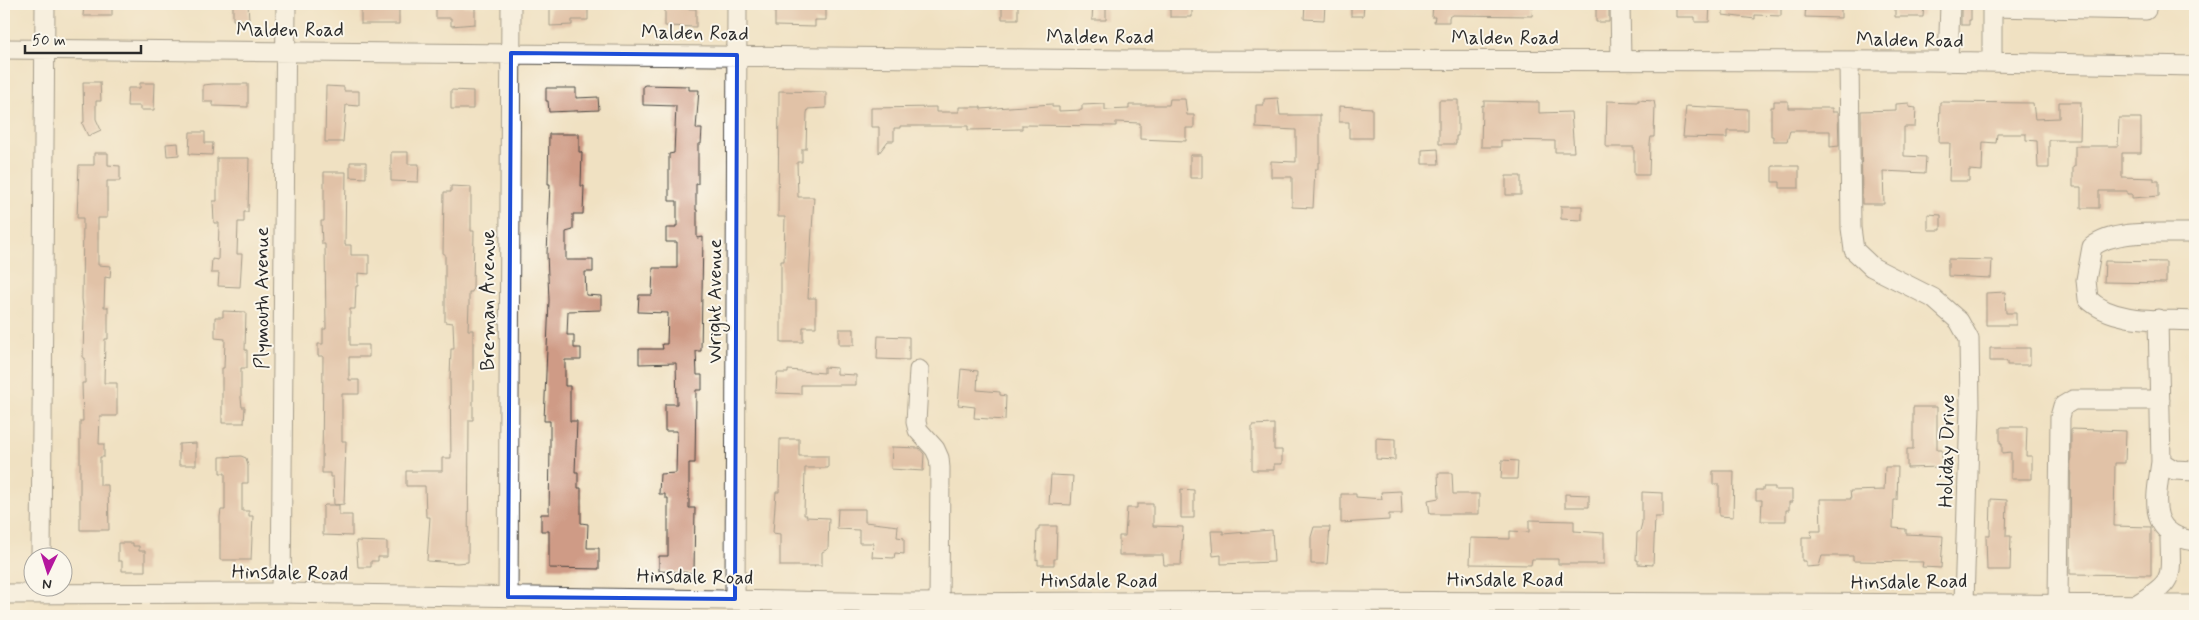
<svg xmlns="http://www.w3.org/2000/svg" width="2199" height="620" viewBox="0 0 2199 620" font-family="Mynerve,sans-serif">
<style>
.building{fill:#cf9b86}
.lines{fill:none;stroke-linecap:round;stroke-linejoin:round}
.minor-casing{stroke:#494642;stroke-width:21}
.minor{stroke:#fff;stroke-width:19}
.marked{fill:none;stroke:#1d4ed8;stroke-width:4;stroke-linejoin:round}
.labels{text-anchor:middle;stroke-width:4;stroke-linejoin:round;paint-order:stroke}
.street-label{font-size:20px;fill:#2b2b2b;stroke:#fbf7ec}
</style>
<rect width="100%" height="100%" fill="#fbf7ec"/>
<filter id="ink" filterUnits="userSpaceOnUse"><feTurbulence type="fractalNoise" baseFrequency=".02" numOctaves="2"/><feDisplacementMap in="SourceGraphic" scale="10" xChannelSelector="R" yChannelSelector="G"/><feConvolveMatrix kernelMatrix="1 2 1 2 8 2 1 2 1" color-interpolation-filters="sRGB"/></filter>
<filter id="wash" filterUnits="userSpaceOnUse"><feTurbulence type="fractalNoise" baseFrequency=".0096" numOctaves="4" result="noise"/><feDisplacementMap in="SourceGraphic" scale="20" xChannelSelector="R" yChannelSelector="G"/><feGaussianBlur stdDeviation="1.12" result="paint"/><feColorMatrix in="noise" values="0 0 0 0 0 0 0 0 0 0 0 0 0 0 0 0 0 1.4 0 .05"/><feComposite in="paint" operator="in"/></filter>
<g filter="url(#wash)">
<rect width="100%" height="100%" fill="#f0e1c2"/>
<g id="blocks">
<path class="building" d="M84,4H112V16H83Z
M233,4H248L249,20H233Z
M361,4H399V24H361Z
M775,4H816V7H826V20H815V27L775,26Z
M1002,4H1018V19H1002Z
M1093,4H1106V20H1092Z
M1170,4H1192V17H1170Z
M1305,4H1325L1324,20L1304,19Z
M1351,4H1364L1363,16H1351Z
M1433,4H1533L1532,16L1452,15L1449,17V22H1434L1435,17H1432Z
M1596,4H1609V22H1596Z
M1676,4H1710L1709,22H1695V17H1676Z
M1723,4H1781V16L1755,15V19L1723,15Z
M1806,4H1841V18L1805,17Z
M1895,4H1924L1923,17H1895Z
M1961,4H1971V20H1969V25H1961Z
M436,6H475V24L451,26V18H436Z
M588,7V20H572V25L550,26V8Z
M665,8L696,9V27L665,26Z
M83,82H100L101,101H96V119L101,130L88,136L82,123L84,122Z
M140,83H155L154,110H140V106H127L128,88H140Z
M213,84H248V107L213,106V102H203V85Z
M645,85L689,86V90H699L696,129H702L701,144H698V184H696V210H697V238L703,237L701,351H696L697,375H702V390H696L695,463H689V508H695L694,573L659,571V556H668V498H665V494H659L660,474L676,473L677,431H665V404H677L676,363L639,364V349H663L662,344H667L668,313L638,312L639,295H652L653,268H677V242H666V228H675V226H677V201H669V154L674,153L676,106L643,105V86Z
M326,86L344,87V91H359V106L346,105L343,142H325Z
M546,88H576V98L598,97L599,110L549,112L548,101H546Z
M451,90L473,91V109H451Z
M779,91L826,92V108L808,109L807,113L806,149H802V162H797L798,197H814L808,298H816V327H803V342H781V261H784L785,217H778Z
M1278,98L1280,115H1320V163H1318V169H1315L1313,208L1292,207V177H1271V161L1296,162V130L1256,128V105H1264V99Z
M1170,99H1185L1187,115H1194V128H1186V141L1140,139V123L1116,122V126L1022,125V129L968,130V126H900V128H894V141H888L879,153V127H871V108L936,107V112H959V107H981V109L1052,104V107H1059V111L1082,110V105L1105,104V110L1129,109V105H1169Z
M1439,100H1458V136H1456V144H1439Z
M1638,100L1654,101L1655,106L1654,137H1651L1650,143L1649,175H1634V147H1606L1607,101L1638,102Z
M1484,101L1539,102V113L1571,112L1574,152H1555V141L1501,140V147H1481L1482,105L1484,106Z
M1774,101H1788V108H1832V112H1838L1839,146L1830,147V131H1790L1787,141H1773V136H1771V107H1774Z
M1940,102L2033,103L2035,119L2059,118V102H2081L2080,140H2049V168H2038L2037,141L2026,140V134H1997L1996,143L1983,142L1982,171L1969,170V181H1949L1950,143H1939Z
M1909,103V107L1916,108L1915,127H1904V156L1926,157L1925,173L1883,171L1884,204H1862L1861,111L1896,110V104Z
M1339,106L1372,108V138H1349V122H1339Z
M1686,106L1748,109V131H1727V138L1683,137Z
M2119,118H2141V153H2122V177L2154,178V181H2159V196L2132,198V194H2127V191H2099V208H2081V187H2073V167H2075V146H2118Z
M190,132H205V143H213L212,155L189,154Z
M549,134H579V152H582L581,186H584L583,214H573V230L566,232V260H593V272H585L586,295L601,296V310L568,311L567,335H574V348H581V360H565V386H570V421H577L575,472H578V488H581V523L588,524L587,548H599V569L549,568V531H541V514H549L550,446V421H544L549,300L547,254L550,184H548Z
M178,143L179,155L167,156L166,144Z
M1438,149L1439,164H1422V150Z
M391,152H408V164H419L418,182L391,181Z
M94,153H108V165L120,166V181H107V218H98V265L111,266L110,278L105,277L104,307H108V339H105L104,383H117V416H100L99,444H104V457H100V485H108L109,530H80V421H83L82,383H85V358H83L84,316L82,299L83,218H77L79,165H94Z
M1190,155H1202V178H1190Z
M217,158H249L248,212H244V222H238L237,254H242L240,287L218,286L219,273H211L212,259L218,260L219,223H214L213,201H217Z
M350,162H366V178L350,177Z
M1772,166H1799V188H1780V182H1772Z
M324,172H346L345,245H351V255H369V274L358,273V286H356L355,309H350V345H369V357H349V380H359V394H342V441H346L344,504L334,505L333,477H330V473H322L323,356H318V344H323V329H326L325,244H322L321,221H324Z
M1506,176H1521V195H1506Z
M451,186L471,187V231H474L473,288L472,292H469V304L468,330H473V420H469L468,562L457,563L427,561L430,517H426L425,486H406V471H442V458H451L450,379L451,349H454L453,323L445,322V254H443L444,192H451Z
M1561,206H1582V220L1561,219Z
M1928,214L1941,215V230H1928Z
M1948,259L1992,260L1991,278L1948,276Z
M2105,261L2166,262V283L2104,282Z
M2005,292L2006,313H2016V325H1986V293Z
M223,311L246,312L245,350H247V368H241V398L242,407H245L244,423H222V368H224L225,339L215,338V317H223Z
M839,329H854V345H839Z
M878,336L909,337V360L877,359Z
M1990,348H2030V365H2007V361H1990Z
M824,367L837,368V374L856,375V385H801V394L776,393L777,373H788V370L824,373Z
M961,369L978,371L977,390L1000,392V395L1006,396L1005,420L974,418L975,407L958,405Z
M1913,407H1937V450H1942V467L1907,468V449H1913Z
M1274,424V450H1282V464H1274V470H1252V425Z
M2002,427H2027L2026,456H2032V479H2011V452L2002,453V443H2000V428Z
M2071,429L2126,431L2125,463H2115L2114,526L2151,527V575L2070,574Z
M1376,438L1395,439V460L1376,459Z
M780,439H799V456H828V468H805L804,515H807L806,517L829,518L828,549L822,552V565H814L815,566H780V534L773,533L776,492H779Z
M196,443V465H179V444Z
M892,447L919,448L924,454L923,471L891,469Z
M241,456L246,458L248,466V483H242V511H249V516H253L251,560H220V517L221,510H225V473H220V457Z
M1502,460L1518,461L1517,479H1501Z
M1885,467H1898L1897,500H1894L1893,528L1906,529V534L1943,536L1941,568L1922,567L1923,562L1853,561V556H1822L1819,566L1806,567V561H1802V537H1812L1811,531H1821L1820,499H1851L1850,491L1884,490Z
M1713,471H1734L1733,517L1719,516V484H1713Z
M1438,473H1452L1453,494H1479V514H1430L1428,500L1439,498Z
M1051,475L1073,476L1071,505L1049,504Z
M1763,487H1775V490H1792V502H1789V510H1786V521H1761L1762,500H1756V490H1763Z
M1181,489L1194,490V518H1181Z
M1401,491L1402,514H1389V520L1341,523V494H1356V497L1382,499L1381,492Z
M1642,492L1663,493V517H1655L1653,565L1638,564V560H1636L1637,533L1640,531L1642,523Z
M1565,494L1589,495V507H1565Z
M1991,499L2007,500L2006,536H2011L2010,570H1987L1986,536H1990Z
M1137,504H1153V526L1183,527L1181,565H1164L1163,555H1119V536H1125L1127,508H1137Z
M325,505H339V515H352V536L323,535V507Z
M838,509H865V522L898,526L897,537L904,538V554L895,553L894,558L872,557L873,543H859V530L837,529Z
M1529,520L1574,521V531L1604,533V564H1558V559H1532L1531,565L1470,564L1471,538L1510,539V531L1529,532Z
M1039,526H1057L1056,559H1054V565H1038V559L1036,560L1037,530H1039Z
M1314,527H1330L1327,564H1311V537Z
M1272,530L1274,562L1221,564V555L1213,556L1211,531H1223V534Z
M356,541L387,542V557H378V561H371V567H358Z
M118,543H133V546H139V551H145V571H122V561H118Z"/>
</g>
</g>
<g filter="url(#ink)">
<use href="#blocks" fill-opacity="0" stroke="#494642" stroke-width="1"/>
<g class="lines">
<g class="minor-casing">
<path id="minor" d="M1620,4L1621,60
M4,49L1127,60L1929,61L2195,66
M1849,61L1851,228L1854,250L1872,267L1933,298L1959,321L1969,339L1970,409L1964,602
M1948,62L1950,4
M1992,62V7L2146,10V4
M2195,233C2165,234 2116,228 2092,247L2086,280L2088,299C2114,324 2161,319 2195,321
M2158,319L2161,462L2174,470L2195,471
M919,370L916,422L918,430L935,449L939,458L940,468L939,603
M2161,462C2156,499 2146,535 2195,541
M41,558L45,4
M281,593L286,4
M4,594L281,593L904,603L1321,601L2195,605
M508,597L511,4
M735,599L737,4
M2058,603L2060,417L2063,406L2073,400H2160
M2139,603C2177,579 2170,577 2170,534"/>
</g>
<use href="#minor" class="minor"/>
</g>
</g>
<path d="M0 0H2199V620H0ZM511,53L737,55L735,599L508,597Z" fill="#f0e1c2" fill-opacity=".55" fill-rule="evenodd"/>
<path class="marked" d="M511,53L737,55L735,599L508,597Z"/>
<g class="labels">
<g class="street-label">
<text x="290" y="36">Malden Road</text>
<text transform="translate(695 32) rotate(1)" y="7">Malden Road</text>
<text x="1100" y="43">Malden Road</text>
<text x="1505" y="44">Malden Road</text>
<text transform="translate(1910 39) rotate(1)" y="7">Malden Road</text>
<text transform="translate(261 298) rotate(-90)" y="7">Plymouth Avenue</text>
<text transform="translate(487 300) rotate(-90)" y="7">Breman Avenue</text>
<text transform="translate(714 301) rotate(-90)" y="7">Wright Avenue</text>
<text transform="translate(1946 451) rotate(-89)" y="7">Holiday Drive</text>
<text transform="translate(290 572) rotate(1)" y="7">Hinsdale Road</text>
<text transform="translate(695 576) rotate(1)" y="7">Hinsdale Road</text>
<text x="1505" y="586">Hinsdale Road</text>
<text x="1099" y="587">Hinsdale Road</text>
<text transform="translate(1909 581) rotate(-1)" y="7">Hinsdale Road</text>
</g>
</g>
<rect width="2199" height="620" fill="none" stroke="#fbf7ec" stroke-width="20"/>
<g transform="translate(48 572) rotate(184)"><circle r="24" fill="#fbf7ec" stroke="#a8a59f"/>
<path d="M0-4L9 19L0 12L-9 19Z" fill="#b5179e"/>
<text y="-8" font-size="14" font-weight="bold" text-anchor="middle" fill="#2b2b2b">N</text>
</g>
<path d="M25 45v8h116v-8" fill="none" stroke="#2b2b2b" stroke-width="2.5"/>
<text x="32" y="45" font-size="15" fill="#2b2b2b" stroke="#fbf7ec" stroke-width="4" paint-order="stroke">50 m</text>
</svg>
